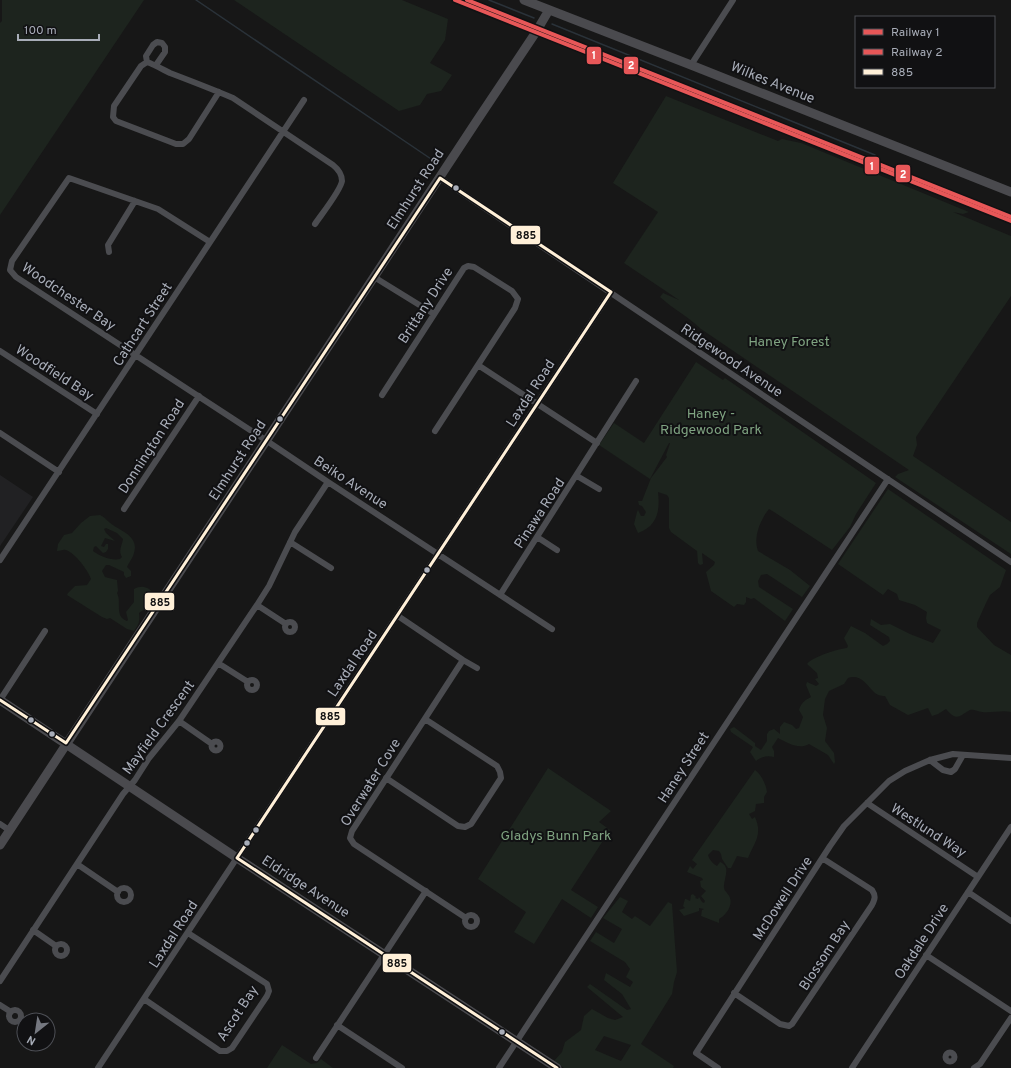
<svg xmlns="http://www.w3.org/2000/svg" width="1011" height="1068" viewBox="0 0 1011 1068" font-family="Overpass,sans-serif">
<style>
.built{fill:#212123}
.green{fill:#1d241e;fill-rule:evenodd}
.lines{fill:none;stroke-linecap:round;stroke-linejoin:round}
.stream{stroke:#2a3239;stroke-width:1.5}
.street{stroke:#4b4c50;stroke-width:6}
.secondary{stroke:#4a4a4e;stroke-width:9}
.bus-1-casing{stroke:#111113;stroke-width:6}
.bus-1{stroke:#fff0d8;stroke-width:3}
.rail-1-casing{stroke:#111113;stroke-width:7}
.rail-2-casing{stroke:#111113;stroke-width:7}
.rail-1{stroke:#e75758;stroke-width:4}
.rail-2{stroke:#e75758;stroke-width:4}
.bus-dot{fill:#a8adb8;stroke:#111113;stroke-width:1.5}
.labels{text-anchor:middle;stroke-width:4;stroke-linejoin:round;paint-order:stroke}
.street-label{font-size:14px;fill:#a8adb8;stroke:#111113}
.park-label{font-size:14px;fill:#7fa381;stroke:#111113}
.line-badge{stroke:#111113;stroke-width:1.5}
.badge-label{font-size:11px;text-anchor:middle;font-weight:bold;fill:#fff}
.pale-badge-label{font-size:11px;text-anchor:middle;font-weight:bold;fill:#111}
</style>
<rect width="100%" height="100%" fill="#171717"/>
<path class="built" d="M0,475L33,497L0,546Z"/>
<path class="green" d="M2,0H144L0,215V23L2,21Z
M234,0H402L448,19L445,40L430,63L452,75L441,91L427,94L420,105L399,111Z
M666,96L778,141L782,139L801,143L969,212L963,214L953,212L1011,236V296L916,437L917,445L913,456L1011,522V554L895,477L898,474L909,470L701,329C689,317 673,309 660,297L663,293L679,300L624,263L658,212L613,183Z
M696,362L723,380L725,378L876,483L856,514L850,527L832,550L774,512L769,509C760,520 753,538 758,551L790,570L810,586L802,597L767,574L761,575L758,581L759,587L793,609L785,621L754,598L751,599L746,597V602L744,605L737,604L734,607L711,591L706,572L714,565L715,562L702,553L703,564L700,565L698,563L697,551L671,532L669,528V498L667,495L658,492C660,510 658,526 638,533L634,524L637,512L638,510L641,516H644L646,512L642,506L639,505L638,501H642L651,478L667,457L666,455L670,443H669L650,479L599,445L614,423L644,443Z
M888,489L1006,570L1000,587L990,595L986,603L977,623V627L994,645L1011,655V712C1002,710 992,713 982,712C978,712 974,709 970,710C959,716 957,722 946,709L938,714L932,716L928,708L908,715L890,705L885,696C881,696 876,695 873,691C866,684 860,674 848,678L844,684L829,691L825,699L823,715L827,728L825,741L834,753L835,762L834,764L828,755L809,744C799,750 788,743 778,738L772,747L774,751V757C767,755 761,757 756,761L750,752L753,747L731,732L730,729L734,727L755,743V746L761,750L767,741V734L769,731L774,729L780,734V727L784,722L792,725L796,729L799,728L803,717L799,710C801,703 805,700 811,697L806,685L807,682L816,686L819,684L815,679L818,678L817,673L807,664C812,657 837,649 847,648L848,646L844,638L851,626L865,633L883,646L887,644L890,641L889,637L870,625L871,619L881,625L890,624L910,634L933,643L941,630L927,623L926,618L927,612L915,605L902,601L899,600L897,594L888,589L883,595L838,564Z
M100,515C105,517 108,522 113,525C123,532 139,537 134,553C133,558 129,562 127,567L131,571V576L126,578L124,575V572L109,565H106L102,571L105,577L117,580L118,591L117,593C122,603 114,616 127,621L128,620L126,612L134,602V589C141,585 148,586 153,593L151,598L149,606L139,613C140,621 139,624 134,631L127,629L110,618L107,619L102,617L67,595L68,593L75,586L87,585L91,579C88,570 75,553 66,550C63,549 60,551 57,551L58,544L64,535L72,533L81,523L90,516ZM106,528L117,533L123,539C122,546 118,550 122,557L120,559C112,561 99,556 93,551L94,547L96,546L103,553L106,552L108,549V544H106L104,547L101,546L105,538L115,541L106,533L104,529Z
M548,768L611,811L599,822L610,830L571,890L598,907L591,918L562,899L534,944L514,932L526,912L478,879Z
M755,770C761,774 766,784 767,792L764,797V803L756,804L755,811L749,814L752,819L755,817C763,835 754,843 748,858L737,856L731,868H728L722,859L721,854L719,851L713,850L708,855C709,859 713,864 717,866L720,862C732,867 723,879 724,888C725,892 729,894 730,898C733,906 725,916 719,919V923L701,916L702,910L704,909L699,908V911L684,916L679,910L685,908L683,906L685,899H686L690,901L691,895L693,894L696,897L695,898L698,899L699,897L702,902L704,903L705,901L701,896L706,891L701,887L700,881L703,880L702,878L687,872L690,866L693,869L697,864L692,860Z
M620,897L628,901L622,912L632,919L635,916L650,926L668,902L672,904L677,972L674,982L672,994L641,1044L674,1066L673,1068H564L554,1061L562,1052L565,1042L581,1030L584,1016L592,1009L608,1018L615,1020L623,1017L587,987L590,984L627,1010L631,1009L622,994L604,980L606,973L630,987L633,982L626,977L630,969L625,962L590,941L596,932L614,943L622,929L603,918ZM604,1036L631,1045L621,1061L595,1050Z
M282,1045L311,1064L317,1063L321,1059L333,1068H267Z"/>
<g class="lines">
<path class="stream" d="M196,0L437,163
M489,0L534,18
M552,24L875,155"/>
<path class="street" d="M147,62L146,56L153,45L157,42L162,43L165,47V52L156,65
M691,65L733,0
M219,92L189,139L183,144H176L116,121L113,117L114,106L141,66L147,62C155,65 162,69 170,73C191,81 212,89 233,98L333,165C338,169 342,174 342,181C341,190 321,215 315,224
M440,178L1011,562
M210,242L158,209L69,178L12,261L10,270L16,277L267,441L328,482L552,629
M109,252L108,245L135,201
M374,277L434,314
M0,351L97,414
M478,365L597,443
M382,395L464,268L468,266L474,267L512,291L518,299L515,308L435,431
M0,433L59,472
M577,476L599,489
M124,509L199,396
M537,537L557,550
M290,542L331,568
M0,560L304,100
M500,595L636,381
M257,605L286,624
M398,616L463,660L477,668
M285 627a5 5 0 1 1 10 0a5 5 0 1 1-10 0Z
M463,660L352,831L350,838L354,844L466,918
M218,663L248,682
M247 685a5 5 0 1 1 10 0a5 5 0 1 1-10 0Z
M0,700L45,631
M179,721L212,744
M211.5 746a4.5 4.5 0 1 1 9 0a4.5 4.5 0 1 1-9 0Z
M930,760L943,770L951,772L955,769L963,755
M386,778L458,826L465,827L471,824L501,778L500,772L497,766L425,719
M867,803L978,877
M0,824L9,830
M77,864L118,892
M117 895a7 7 0 1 1 14 0a7 7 0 1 1-14 0Z
M968,892L1011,921
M465 921a6 6 0 1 1 12 0a6 6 0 1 1-12 0Z
M33,930L56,946
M55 950a6 6 0 1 1 12 0a6 6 0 1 1-12 0Z
M926,955L1011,1011
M0,981L123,794L135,780L149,758L179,721L257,605L269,586L295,532L328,482
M734,993L780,1024L789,1026L792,1024L872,905C875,899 876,896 872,890L822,858
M144,999L220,1051H227L232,1048L267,996L269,991L267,984L188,933
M0,1005L11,1012
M9 1016a6 6 0 1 1 12 0a6 6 0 1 1-12 0Z
M337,1025L402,1068
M945.5 1057a4.5 4.5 0 1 1 9 0a4.5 4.5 0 1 1-9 0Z
M316,1058L426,891
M98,1068L611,292
M499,1068L888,479
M718,1068L696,1053L830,846L844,826L889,781L905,771L930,760L953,754L1011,758
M852,1068L1011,827
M974,1068L980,1064L1011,1018"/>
<path class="secondary" d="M524,0L691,65L1011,192
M0,700L237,858L557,1068
M0,845L476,122L536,32L549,10"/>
<g class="bus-1-casing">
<path id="bus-1" d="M440,178L611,292
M0,700L66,743
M66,743L440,178
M237,858L611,292
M237,858L557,1068"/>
</g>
<use href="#bus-1" class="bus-1"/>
<g class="rail-1-casing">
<path id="rail-1" d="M455,0L1011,221"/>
</g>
<g class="rail-2-casing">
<path id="rail-2" d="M467,0L1011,217"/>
</g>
<use href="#rail-1" class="rail-1"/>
<use href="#rail-2" class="rail-2"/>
</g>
<g class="bus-dot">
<circle cx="456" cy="188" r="3.5"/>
<circle cx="280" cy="419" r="3.5"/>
<circle cx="427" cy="570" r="3.5"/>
<circle cx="31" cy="720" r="3.5"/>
<circle cx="52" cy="734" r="3.5"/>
<circle cx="256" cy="830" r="3.5"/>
<circle cx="247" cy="843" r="3.5"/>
<circle cx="502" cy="1032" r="3.5"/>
</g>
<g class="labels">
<g class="street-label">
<text transform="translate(773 82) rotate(22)" y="5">Wilkes Avenue</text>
<text transform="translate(415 189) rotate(-57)" y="5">Elmhurst Road</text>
<text transform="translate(69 296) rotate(34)" y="5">Woodchester Bay</text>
<text transform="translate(425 305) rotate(-57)" y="5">Brittany Drive</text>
<text transform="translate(142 324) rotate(-57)" y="5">Cathcart Street</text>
<text transform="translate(732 360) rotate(34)" y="5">Ridgewood Avenue</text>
<text transform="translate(55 372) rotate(33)" y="5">Woodfield Bay</text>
<text transform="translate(530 393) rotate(-57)" y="5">Laxdal Road</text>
<text transform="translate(151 446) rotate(-57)" y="5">Donnington Road</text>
<text transform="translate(237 460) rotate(-57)" y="5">Elmhurst Road</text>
<text transform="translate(351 482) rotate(33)" y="5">Beiko Avenue</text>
<text transform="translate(539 513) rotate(-57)" y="5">Pinawa Road</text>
<text transform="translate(352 663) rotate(-56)" y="5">Laxdal Road</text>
<text transform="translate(158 727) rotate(-54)" y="5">Mayfield Crescent</text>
<text transform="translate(683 767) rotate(-57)" y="5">Haney Street</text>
<text transform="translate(370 782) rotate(-58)" y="5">Overwater Cove</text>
<text transform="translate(929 830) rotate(33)" y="5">Westlund Way</text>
<text transform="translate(306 886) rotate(33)" y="5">Eldridge Avenue</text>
<text transform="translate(782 898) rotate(-57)" y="5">McDowell Drive</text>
<text transform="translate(173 934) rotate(-57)" y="5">Laxdal Road</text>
<text transform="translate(921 941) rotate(-57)" y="5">Oakdale Drive</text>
<text transform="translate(824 955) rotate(-57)" y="5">Blossom Bay</text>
<text transform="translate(237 1013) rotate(-57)" y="5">Ascot Bay</text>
</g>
<g class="park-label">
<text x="789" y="346">Haney Forest</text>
<text x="711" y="418">Haney -<tspan x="711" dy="16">Ridgewood Park</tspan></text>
<text x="556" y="840">Gladys Bunn Park</text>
</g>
</g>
<g class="line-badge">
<rect x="586" y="46" width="16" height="19" rx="4" fill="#e75758"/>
<rect x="623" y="56" width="16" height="19" rx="4" fill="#e75758"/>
<rect x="864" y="156" width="16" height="19" rx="4" fill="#e75758"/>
<rect x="895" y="164" width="16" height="19" rx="4" fill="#e75758"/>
<rect x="510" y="225" width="31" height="20" rx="4" fill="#fff0d8"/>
<rect x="144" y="592" width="31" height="19" rx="4" fill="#fff0d8"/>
<rect x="315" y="707" width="31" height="19" rx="4" fill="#fff0d8"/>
<rect x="382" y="953" width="30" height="20" rx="4" fill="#fff0d8"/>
</g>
<g class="badge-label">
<text x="594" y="59">1</text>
<text x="631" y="69">2</text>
<text x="872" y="170">1</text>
<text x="903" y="178">2</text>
</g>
<g class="pale-badge-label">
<text x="526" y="239">885</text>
<text x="160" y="606">885</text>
<text x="330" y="720">885</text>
<text x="397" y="967">885</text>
</g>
<rect x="855" y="16" width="140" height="72" fill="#111113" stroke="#4d4f55"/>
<rect x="863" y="29" width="20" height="6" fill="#e75758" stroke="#4d4f55"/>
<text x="891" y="36" font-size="12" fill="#a8adb8">Railway 1</text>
<rect x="863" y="49" width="20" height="6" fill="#e75758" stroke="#4d4f55"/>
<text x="891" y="56" font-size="12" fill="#a8adb8">Railway 2</text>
<rect x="863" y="69" width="20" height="6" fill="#fff0d8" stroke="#4d4f55"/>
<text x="891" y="76" font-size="12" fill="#a8adb8">885</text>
<g transform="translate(36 1032) rotate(210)"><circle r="19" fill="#111113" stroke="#4d4f55"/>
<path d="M0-3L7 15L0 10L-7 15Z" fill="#757880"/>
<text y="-6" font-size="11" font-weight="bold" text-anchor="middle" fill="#a8adb8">N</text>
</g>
<path d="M18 34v6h81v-6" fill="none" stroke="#a8adb8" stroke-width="2"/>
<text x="24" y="34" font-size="12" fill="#a8adb8" stroke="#111113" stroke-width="3" paint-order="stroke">100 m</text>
</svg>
